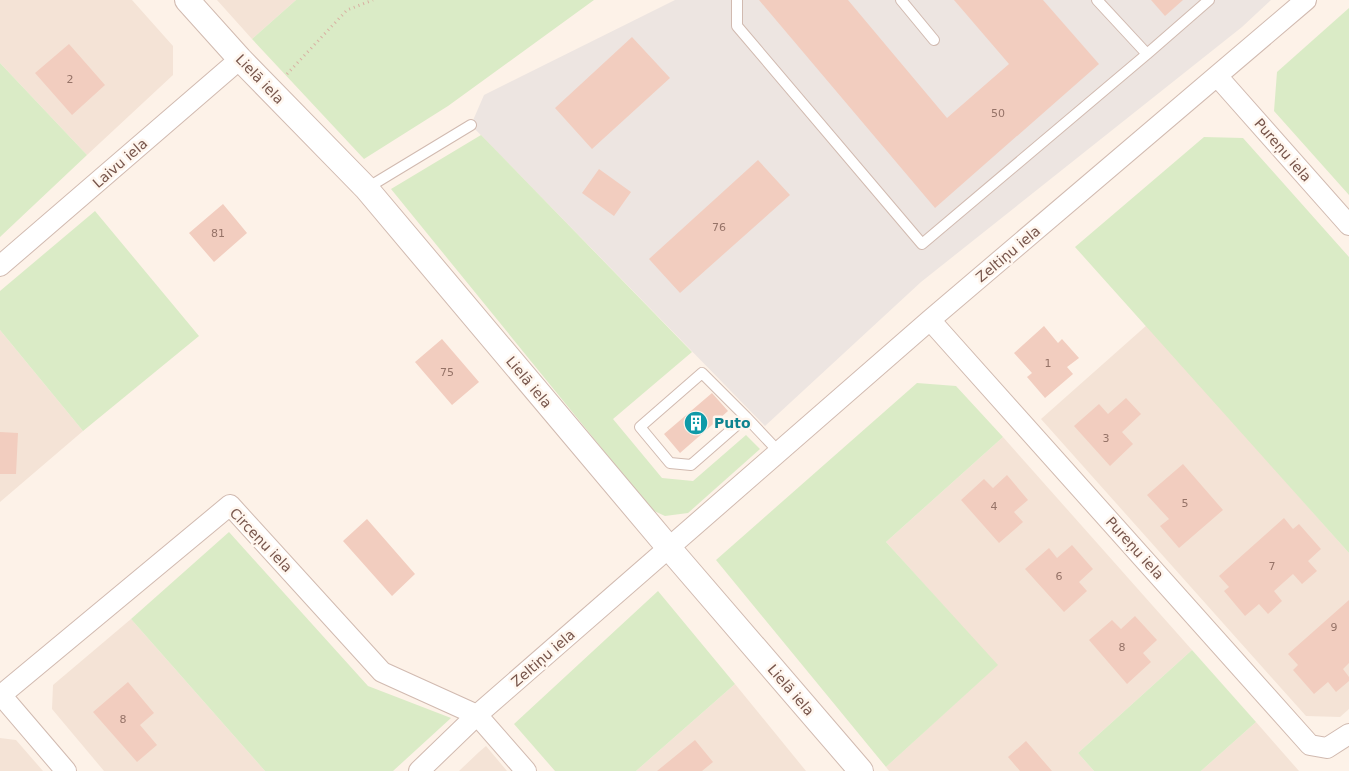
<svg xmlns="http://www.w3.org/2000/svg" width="1349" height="771" viewBox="0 0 1349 771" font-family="'DejaVu Sans',sans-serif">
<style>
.residential{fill:#f4e3d6}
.industrial{fill:#ede5e1}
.grass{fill:#daebc6}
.building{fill:#f2cdbf}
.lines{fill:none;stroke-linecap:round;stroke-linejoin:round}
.service-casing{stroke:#d1bab0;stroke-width:12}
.minor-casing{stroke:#d1bab0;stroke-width:22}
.tertiary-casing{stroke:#d1bab0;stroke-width:26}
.path{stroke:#d8b0a2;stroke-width:3;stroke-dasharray:1 4;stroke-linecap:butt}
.service{stroke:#fff;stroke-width:10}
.minor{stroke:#fff;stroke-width:20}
.tertiary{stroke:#fff;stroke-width:24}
.labels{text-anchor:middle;stroke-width:5;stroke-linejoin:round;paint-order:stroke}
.number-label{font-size:11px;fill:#967368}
.street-label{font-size:14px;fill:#77554b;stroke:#fff6ee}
.culture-label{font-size:14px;font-weight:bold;fill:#0d838f;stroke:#fff6ee;text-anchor:start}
</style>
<rect width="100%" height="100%" fill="#fdf2e8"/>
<path class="residential" d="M0,0H132L173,46V75L87,155L0,63Z
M217,0H296L252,39Z
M1147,325L1349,553V709L1340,717L1306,716L1041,419Z
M0,330L83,431L0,502Z
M1003,437L1192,650L1078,753L1094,771H889L886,767L997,665L886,542Z
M131,619L265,771H104L52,709L53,685Z
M735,684L806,771H636Z
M1256,722L1299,771H1201Z
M0,738L16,740L43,771H0Z
M486,746L507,771H459L479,752Z"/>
<path class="industrial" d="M675,0H1271L1242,27L921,282L765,426L471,125L484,95Z"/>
<path class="grass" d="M296,0H594L448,106L364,159L252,39Z
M1349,8V195L1274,111L1277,72Z
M0,63L87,155L0,237Z
M481,135L692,352L613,419L662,478L693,481L746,435L760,449L688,513L665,516L652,510L391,189Z
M1204,137L1243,138L1349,257V553L1075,247Z
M95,211L199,336L83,431L0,330V291Z
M917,383L956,386L1003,437L886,542L998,665L886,767L716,560Z
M229,532L368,686L451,718L393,771H265L131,619Z
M658,591L735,684L636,771H555L514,724Z
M1192,650L1256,722L1201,771H1094L1078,753Z"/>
<path class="building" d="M759,0H848L947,118L1009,64L954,0H1043L1099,64L935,208Z
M1151,0H1183L1165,16Z
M632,37L670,78L592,149L555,108Z
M69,44L105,85L72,115L35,73Z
M758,160L790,195L680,293L649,259Z
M599,169L631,192L614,216L582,193Z
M223,204L247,233L214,262L189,233Z
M1044,326L1058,343L1062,339L1079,358L1067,367L1073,374L1045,398L1027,377L1032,373L1014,353Z
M442,339L479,382L452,405L415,362Z
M712,393L728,411L680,453L664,434Z
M1126,398L1141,414L1122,432L1133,444L1110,466L1074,426L1099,404L1108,414Z
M0,432L18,433L16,474H0Z
M1183,464L1223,510L1179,548L1160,526L1169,519L1147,495Z
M1007,475L1028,500L1014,512L1023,522L999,543L961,500L984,479L993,488Z
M1284,518L1293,529L1299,524L1321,549L1308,561L1317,571L1302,584L1293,574L1274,591L1282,601L1268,614L1259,604L1245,616L1224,591L1229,587L1219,576Z
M367,519L415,574L392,596L343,541Z
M1072,545L1093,569L1079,582L1087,591L1064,612L1025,569L1049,548L1057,558Z
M1349,600V663L1343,669L1349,677V681L1336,692L1328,682L1314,694L1293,670L1298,665L1288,654Z
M1135,616L1157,640L1143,653L1151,662L1127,684L1089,640L1112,620L1121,629Z
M128,682L154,713L140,725L157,745L137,762L93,712Z
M695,740L713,762L702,771H657Z
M1026,741L1052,771H1020L1008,757Z"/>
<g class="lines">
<g class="service-casing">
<path id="service" d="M737,0V26L922,244L1147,54
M901,0L934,40
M1097,0L1147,54L1209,0
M367,188L471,125
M746,417L702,373L640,427L670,463L691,465L746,417L779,452"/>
</g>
<g class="minor-casing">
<path id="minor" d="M1217,76L1349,225
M0,266L240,59
M930,320L1310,745L1327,748L1349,734
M1,695L66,771
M0,696L230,505L382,672L477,715L526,771
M419,771L477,715L930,320L1306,0"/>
</g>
<g class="tertiary-casing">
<path id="tertiary" d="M187,0L240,59L366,188L669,548L861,771"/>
</g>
<path class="path" d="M287,74L347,10L373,0"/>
<use href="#service" class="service"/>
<use href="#minor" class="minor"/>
<use href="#tertiary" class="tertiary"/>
</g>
<defs>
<g id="building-disc" transform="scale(1.25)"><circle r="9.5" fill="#0f9aa8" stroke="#fff6ee"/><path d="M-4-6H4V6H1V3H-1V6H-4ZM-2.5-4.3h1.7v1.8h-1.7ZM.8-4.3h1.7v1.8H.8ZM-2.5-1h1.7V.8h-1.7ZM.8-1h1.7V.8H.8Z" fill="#fff"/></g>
</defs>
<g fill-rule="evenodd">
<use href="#building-disc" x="696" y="423"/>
</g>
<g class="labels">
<g class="number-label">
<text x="70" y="83">2</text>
<text x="998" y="117">50</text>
<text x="719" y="231">76</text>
<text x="218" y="237">81</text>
<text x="1048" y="367">1</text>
<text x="447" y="376">75</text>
<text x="1106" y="442">3</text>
<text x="1185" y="507">5</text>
<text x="994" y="510">4</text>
<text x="1272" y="570">7</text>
<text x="1059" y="580">6</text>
<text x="1334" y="631">9</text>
<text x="1122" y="651">8</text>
<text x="123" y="723">8</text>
</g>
<g class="street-label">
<text transform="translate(260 79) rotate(46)" y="5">Lielā iela</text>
<text transform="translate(1283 150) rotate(49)" y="5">Pureņu iela</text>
<text transform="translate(120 163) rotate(-41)" y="5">Laivu iela</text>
<text transform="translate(1008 254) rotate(-40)" y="5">Zeltiņu iela</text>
<text transform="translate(529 382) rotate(50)" y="5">Lielā iela</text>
<text transform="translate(261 540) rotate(46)" y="5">Circeņu iela</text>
<text transform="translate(1135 548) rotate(48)" y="5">Pureņu iela</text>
<text transform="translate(543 658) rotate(-41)" y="5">Zeltiņu iela</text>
<text transform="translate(791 690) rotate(49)" y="5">Lielā iela</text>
</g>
<g class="culture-label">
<text x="714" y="428">Puto</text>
</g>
</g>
</svg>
